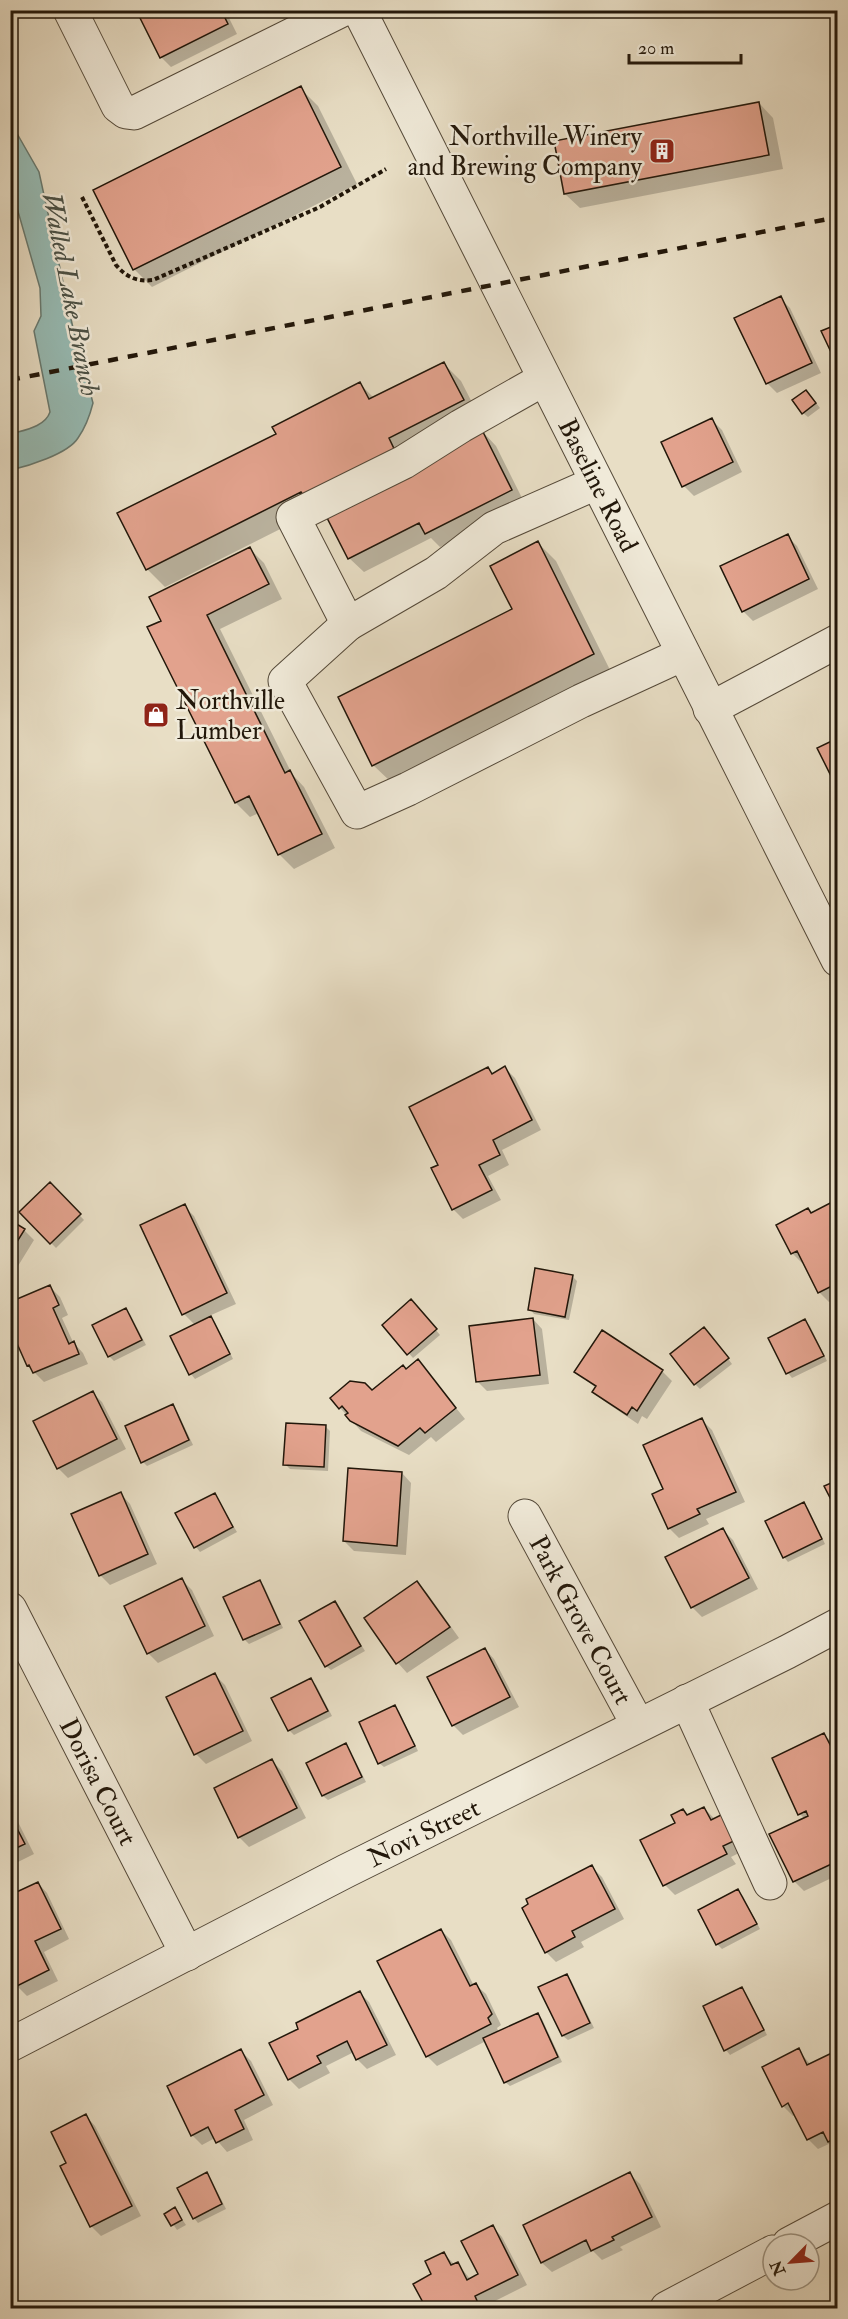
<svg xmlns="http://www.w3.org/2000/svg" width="848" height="2319" viewBox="0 0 848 2319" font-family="'IM FELL Double Pica',serif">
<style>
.water{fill:#97bcb5;stroke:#687a71;stroke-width:1.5}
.shadow{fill:#0003}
.building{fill:#e2a28d;stroke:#22170a;stroke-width:1.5}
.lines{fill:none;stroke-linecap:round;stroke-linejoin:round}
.minor-casing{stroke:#544939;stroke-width:35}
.path{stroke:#22170a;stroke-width:4;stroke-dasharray:4.5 3;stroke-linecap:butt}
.minor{stroke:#f0ead9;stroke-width:33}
.rail{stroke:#22170a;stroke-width:4.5;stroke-dasharray:10 10;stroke-linecap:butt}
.labels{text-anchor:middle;stroke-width:5;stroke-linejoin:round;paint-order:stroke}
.poi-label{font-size:26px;fill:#22170a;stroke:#f0ead9;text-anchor:end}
.street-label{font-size:26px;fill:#22170a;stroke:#f0ead9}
.water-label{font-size:27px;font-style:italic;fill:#4b5146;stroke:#f0ead9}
</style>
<rect width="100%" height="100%" fill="#e8dec5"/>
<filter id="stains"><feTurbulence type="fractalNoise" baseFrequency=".00333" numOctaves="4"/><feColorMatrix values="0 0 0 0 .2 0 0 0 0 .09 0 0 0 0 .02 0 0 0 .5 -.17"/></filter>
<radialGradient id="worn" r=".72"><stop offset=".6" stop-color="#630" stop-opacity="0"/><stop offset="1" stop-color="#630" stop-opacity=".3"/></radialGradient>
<path class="water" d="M11,123L39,172L73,328L93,403C90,415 85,428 78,438C68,454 28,466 11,470V434C24,430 45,427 50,412L34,331L41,316L40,288L11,187Z"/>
<path class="shadow" d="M138,10H225L237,34L171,67L161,57Z
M300,88L318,106L357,184L152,287L134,269Z
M759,103L773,118L783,169L580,208L565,194Z
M780,298L790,308L821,373L777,393L767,383Z
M444,364L461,381L480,418L482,431L496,446L525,504L440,547L431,538L364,572L349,558L328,516L318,510L165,587L147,569L278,434L360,384L374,398Z
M811,396L820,408L808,417L803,413Z
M712,420L722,430L742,472L694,496L684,486Z
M787,536L797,546L818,589L753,621L743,611Z
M538,543L556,561L611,672L391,782L373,765L514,610Z
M250,549L264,563L282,599L220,629L292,774L304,787L335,848L294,869L280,855L259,813L250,817L236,803L149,628L163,621Z
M505,1068L515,1078L541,1130L502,1150L509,1165L488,1176L501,1200L463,1219L453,1209L440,1166L488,1069L494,1074Z
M50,1184L84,1220L56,1248L21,1212Z
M838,1200V1297L829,1302L819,1292L804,1262L802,1263L792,1253L808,1210L812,1214Z
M184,1206L194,1216L236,1304L209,1316L215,1322L233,1359L195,1379L191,1374L195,1325L184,1314Z
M10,1222L24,1230L34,1240L10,1279Z
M572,1276L577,1281L569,1320L534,1314L530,1309Z
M50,1287L60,1297L68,1315L62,1318L73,1342L83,1353L88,1364L44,1382L28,1366Z
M416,1306L440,1335L413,1358L384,1325Z
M125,1309L130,1314L146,1345L114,1361L109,1356Z
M533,1319L542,1329L549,1384L487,1391L477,1381Z
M805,1321L810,1326L827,1361L792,1378L788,1373L770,1339Z
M709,1333L732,1364L700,1389L695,1384Z
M418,1361L465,1419L436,1442L431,1437L409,1455L361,1431L332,1399L372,1392Z
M662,1371L672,1381L647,1419L642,1416L638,1424L604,1401L594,1392L596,1388L576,1372Z
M92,1392L102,1402L126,1449L68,1478L58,1468Z
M172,1406L177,1411L193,1445L147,1466L143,1462Z
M702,1420L712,1430L745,1502L706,1519L709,1524L679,1538L669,1528L665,1490Z
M325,1426L330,1431L328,1471L290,1469L285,1464Z
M402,1473L411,1483L406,1555L354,1551L344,1541Z
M121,1494L130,1504L157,1564L110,1585L100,1575Z
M214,1494L237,1532L200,1552L196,1547Z
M804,1504L808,1508L825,1544L788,1562L784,1557Z
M723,1530L733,1540L758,1589L702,1617L692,1607Z
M182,1580L192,1590L214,1636L158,1663L148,1653Z
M260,1582L264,1586L283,1628L249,1644L244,1639Z
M417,1583L427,1593L459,1638L407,1673L398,1663L366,1619Z
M335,1603L365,1651L331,1670L326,1666Z
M485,1649L494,1659L519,1707L463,1735L453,1725Z
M215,1675L225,1685L252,1741L206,1764L196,1754Z
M311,1680L316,1685L332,1716L294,1735L289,1730Z
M394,1707L399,1711L418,1751L384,1767L379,1763Z
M824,1735L834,1744L838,1752V1875L804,1891L794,1881L805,1819L800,1814Z
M346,1745L350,1750L366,1782L328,1800L323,1796L308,1764Z
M272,1761L282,1771L306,1818L249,1847L239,1837Z
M704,1808L745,1850L731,1857L736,1864L675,1895L665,1885L642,1841Z
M10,1813L16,1818L34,1854L10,1866Z
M592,1867L602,1877L624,1919L581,1942L584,1947L556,1962L546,1952Z
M38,1883L47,1893L69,1939L44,1952L58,1981L27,1996L17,1986Z
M738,1891L743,1896L760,1929L722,1949L717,1944Z
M441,1930L451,1940L474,1986L476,1985L486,1994L501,2025L497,2028L499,2033L537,2014L542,2019L562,2062L510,2086L505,2082L486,2041L437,2066L427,2056Z
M566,1975L571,1980L594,2028L568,2040L563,2036Z
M742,1988L746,1993L767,2035L730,2055L726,2050Z
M359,1992L369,2002L396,2055L367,2069L357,2059L354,2052L326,2066L330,2073L299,2089L289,2079L300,2030Z
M798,2050L811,2065L838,2051V2149L831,2143L818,2149L808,2139L795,2115L793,2116L783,2106Z
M241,2051L251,2061L273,2105L244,2120L253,2140L227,2152L215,2138L202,2145L192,2135Z
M86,2116L95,2126L141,2216L101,2236L91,2226L68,2164Z
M207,2174L211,2179L226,2209L198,2223L194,2218Z
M630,2174L640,2184L661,2227L620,2247L623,2250L602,2260L593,2251L552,2272L542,2263L525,2226Z
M175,2209L186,2225L177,2230L166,2214Z
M493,2227L502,2237L527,2285L483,2307L484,2308H427L415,2285L433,2275L444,2254L454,2264H458L471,2280L480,2275Z"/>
<path class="building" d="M136,10H221L228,24L160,58Z
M301,86L341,167L133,270L93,190Z
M759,102L769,155L564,194L554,141Z
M781,296L812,363L766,384L734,318Z
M838,324V367L821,331Z
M444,362L464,400L389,438L397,455L306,500L301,492L146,570L117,513L276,434L272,427L360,382L369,399Z
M806,390L816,403L802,414L792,400Z
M712,418L733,462L682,487L661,442Z
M482,430L512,490L425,534L419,523L348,559L323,510Z
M788,534L809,579L742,612L720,566Z
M538,541L594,654L372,766L338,697L512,609L490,566Z
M250,547L269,584L207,615L285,773L290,770L322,834L278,855L249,796L235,803L147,627L161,621L149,597Z
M838,738V783L835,784L817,748Z
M505,1066L532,1120L493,1140L500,1155L479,1165L492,1190L452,1210L431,1168L438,1165L409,1107L488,1067L492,1074Z
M50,1182L81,1214L50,1244L19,1212Z
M838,1199V1283L818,1293L797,1251L791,1254L776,1225L808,1208L811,1213Z
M185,1204L227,1293L182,1315L140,1225Z
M10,1220L25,1229L10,1253Z
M535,1268L573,1275L565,1317L528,1310Z
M50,1285L59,1305L53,1308L69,1344L74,1341L79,1354L33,1373L29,1365L27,1366L11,1330L14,1329L10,1321V1302Z
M411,1299L437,1329L407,1355L382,1325Z
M126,1308L142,1340L108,1357L92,1325Z
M211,1316L230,1354L189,1375L170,1336Z
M533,1318L540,1375L476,1382L469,1326Z
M805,1319L824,1356L786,1374L768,1338Z
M704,1327L729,1358L694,1385L670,1354Z
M602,1330L663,1370L637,1411L632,1407L627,1415L592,1392L596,1386L574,1372Z
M418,1359L456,1408L425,1433L420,1428L398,1446L350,1421L345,1415L348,1413L342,1406L339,1409L330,1398L350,1381L365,1383L372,1390L403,1365L406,1369Z
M93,1391L117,1439L57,1469L33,1421Z
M173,1404L189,1440L141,1463L125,1426Z
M702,1418L736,1492L697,1509L700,1514L668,1529L652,1494L663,1489L643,1445Z
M286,1423L326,1425L324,1467L283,1465Z
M348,1468L402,1472L397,1546L343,1541Z
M838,1480V1513L824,1486Z
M121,1492L148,1554L99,1576L71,1514Z
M215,1493L233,1527L194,1548L175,1513Z
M804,1502L822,1539L783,1558L765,1521Z
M723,1528L749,1578L691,1608L665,1557Z
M182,1578L205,1626L147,1654L124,1606Z
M260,1580L280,1624L243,1640L223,1597Z
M417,1581L450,1627L396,1664L364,1618Z
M335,1601L361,1646L325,1667L299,1621Z
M485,1648L510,1697L452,1726L427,1677Z
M215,1673L243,1731L194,1755L166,1697Z
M311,1678L328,1711L288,1731L271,1698Z
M395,1705L415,1746L378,1764L359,1722Z
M824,1733L838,1760V1861L793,1882L769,1834L808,1816L806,1811L798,1815L772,1758Z
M346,1743L362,1777L322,1796L306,1763Z
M272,1759L297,1808L238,1838L214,1788Z
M704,1807L711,1820L723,1814L736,1840L723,1846L727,1854L663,1886L640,1840L675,1823L671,1815L683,1809L687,1815Z
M10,1815L25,1844L10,1851Z
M592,1865L615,1909L572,1931L575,1937L545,1953L522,1908L528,1904L526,1899Z
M38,1882L61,1929L35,1941L49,1970L15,1987L10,1977V1895Z
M738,1889L757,1924L716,1945L698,1910Z
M441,1929L470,1986L476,1983L492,2014L488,2018L491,2024L426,2057L377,1961Z
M567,1974L590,2023L562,2036L538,1987Z
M742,1987L764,2030L724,2051L703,2006Z
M360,1991L387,2045L356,2060L347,2041L317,2056L321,2063L288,2080L269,2043L298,2029L296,2023Z
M538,2013L558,2057L504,2083L483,2038Z
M799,2048L807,2065L838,2050V2137L828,2142L823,2132L807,2140L788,2103L782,2107L762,2067Z
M241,2049L264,2095L235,2110L244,2129L216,2143L208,2127L191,2136L167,2086Z
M86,2114L132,2206L90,2227L60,2166L66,2163L51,2132Z
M207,2172L222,2204L193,2219L177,2188Z
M630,2172L652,2217L612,2237L614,2240L591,2251L586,2240L541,2263L523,2225Z
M175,2207L182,2220L171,2226L164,2214Z
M493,2225L518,2275L475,2296L478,2303L473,2305L475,2308H426L413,2284L431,2274L425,2261L444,2252L451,2265L458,2262L467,2280L478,2274L461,2241Z"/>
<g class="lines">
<g class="minor-casing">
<g id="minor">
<path d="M70,10L118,106L126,112L134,113L342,10"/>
<path id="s1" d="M359,10L838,960"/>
<path d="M544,379L461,426L404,462L293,517L348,624L436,573L494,528L596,483"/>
<path d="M348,624L285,681L357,812L408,789L581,701L683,654"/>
<path d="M710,709L838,641"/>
<path id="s2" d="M525,1516L638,1725"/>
<path id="s3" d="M10,1609L187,1954"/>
<path d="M687,1701L770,1883"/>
<path id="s4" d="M10,2045L346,1871L787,1652L838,1625"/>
<path d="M789,2244L838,2218"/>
<path d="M667,2308L773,2252"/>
</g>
</g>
<path class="path" d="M82,197L116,265C126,277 137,282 153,280L320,207L386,169"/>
<use href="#minor" class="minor"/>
<path class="rail" d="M10,380L838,217"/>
</g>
<defs>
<g id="building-square" transform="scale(1.35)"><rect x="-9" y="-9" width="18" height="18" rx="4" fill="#8f2418" stroke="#f0ead9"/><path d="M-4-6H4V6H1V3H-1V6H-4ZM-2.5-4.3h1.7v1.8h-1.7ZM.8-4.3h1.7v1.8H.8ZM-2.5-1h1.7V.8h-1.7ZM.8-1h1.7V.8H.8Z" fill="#fff"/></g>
<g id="shop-square" transform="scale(1.35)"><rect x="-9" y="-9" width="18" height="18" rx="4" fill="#8f2418" stroke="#f0ead9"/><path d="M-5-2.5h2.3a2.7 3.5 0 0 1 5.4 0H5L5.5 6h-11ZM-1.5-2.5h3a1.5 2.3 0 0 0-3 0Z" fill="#fff"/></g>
</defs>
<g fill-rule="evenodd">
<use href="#building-square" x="662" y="151"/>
<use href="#shop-square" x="156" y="715"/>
</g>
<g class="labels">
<g class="poi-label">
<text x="642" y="145">Northville Winery<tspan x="642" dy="30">and Brewing Company</tspan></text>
<text x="176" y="709" text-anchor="start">Northville<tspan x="176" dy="30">Lumber</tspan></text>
</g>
<g class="street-label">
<text dy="9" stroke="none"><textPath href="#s1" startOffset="532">Baseline Road</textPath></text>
<text dy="9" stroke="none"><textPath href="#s2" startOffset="118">Park Grove Court</textPath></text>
<text dy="9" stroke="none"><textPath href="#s3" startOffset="194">Dorisa Court</textPath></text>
<text dy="9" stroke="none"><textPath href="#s4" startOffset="465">Novi Street</textPath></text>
</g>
<g class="water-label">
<text transform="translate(71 294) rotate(79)" y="9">Walled Lake Branch</text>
</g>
</g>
<rect width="848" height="2319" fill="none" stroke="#e8dec5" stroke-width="36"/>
<rect x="12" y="12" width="824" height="2295" fill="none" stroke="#22170a" stroke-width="3"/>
<rect x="18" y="18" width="812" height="2283" fill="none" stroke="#22170a" stroke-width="1.5"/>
<g transform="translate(791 2262) rotate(245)"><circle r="28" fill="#f0ead9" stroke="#9e9686" stroke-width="1.5"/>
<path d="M0-4.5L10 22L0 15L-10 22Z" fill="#8f2418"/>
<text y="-9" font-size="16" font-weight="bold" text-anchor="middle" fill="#22170a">N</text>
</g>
<path d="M629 54v9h112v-9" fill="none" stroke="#22170a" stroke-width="3"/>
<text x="638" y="54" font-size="18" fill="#22170a" stroke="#f0ead9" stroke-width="4.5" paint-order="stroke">20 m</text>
<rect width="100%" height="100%" filter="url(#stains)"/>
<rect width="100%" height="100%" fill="url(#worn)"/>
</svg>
